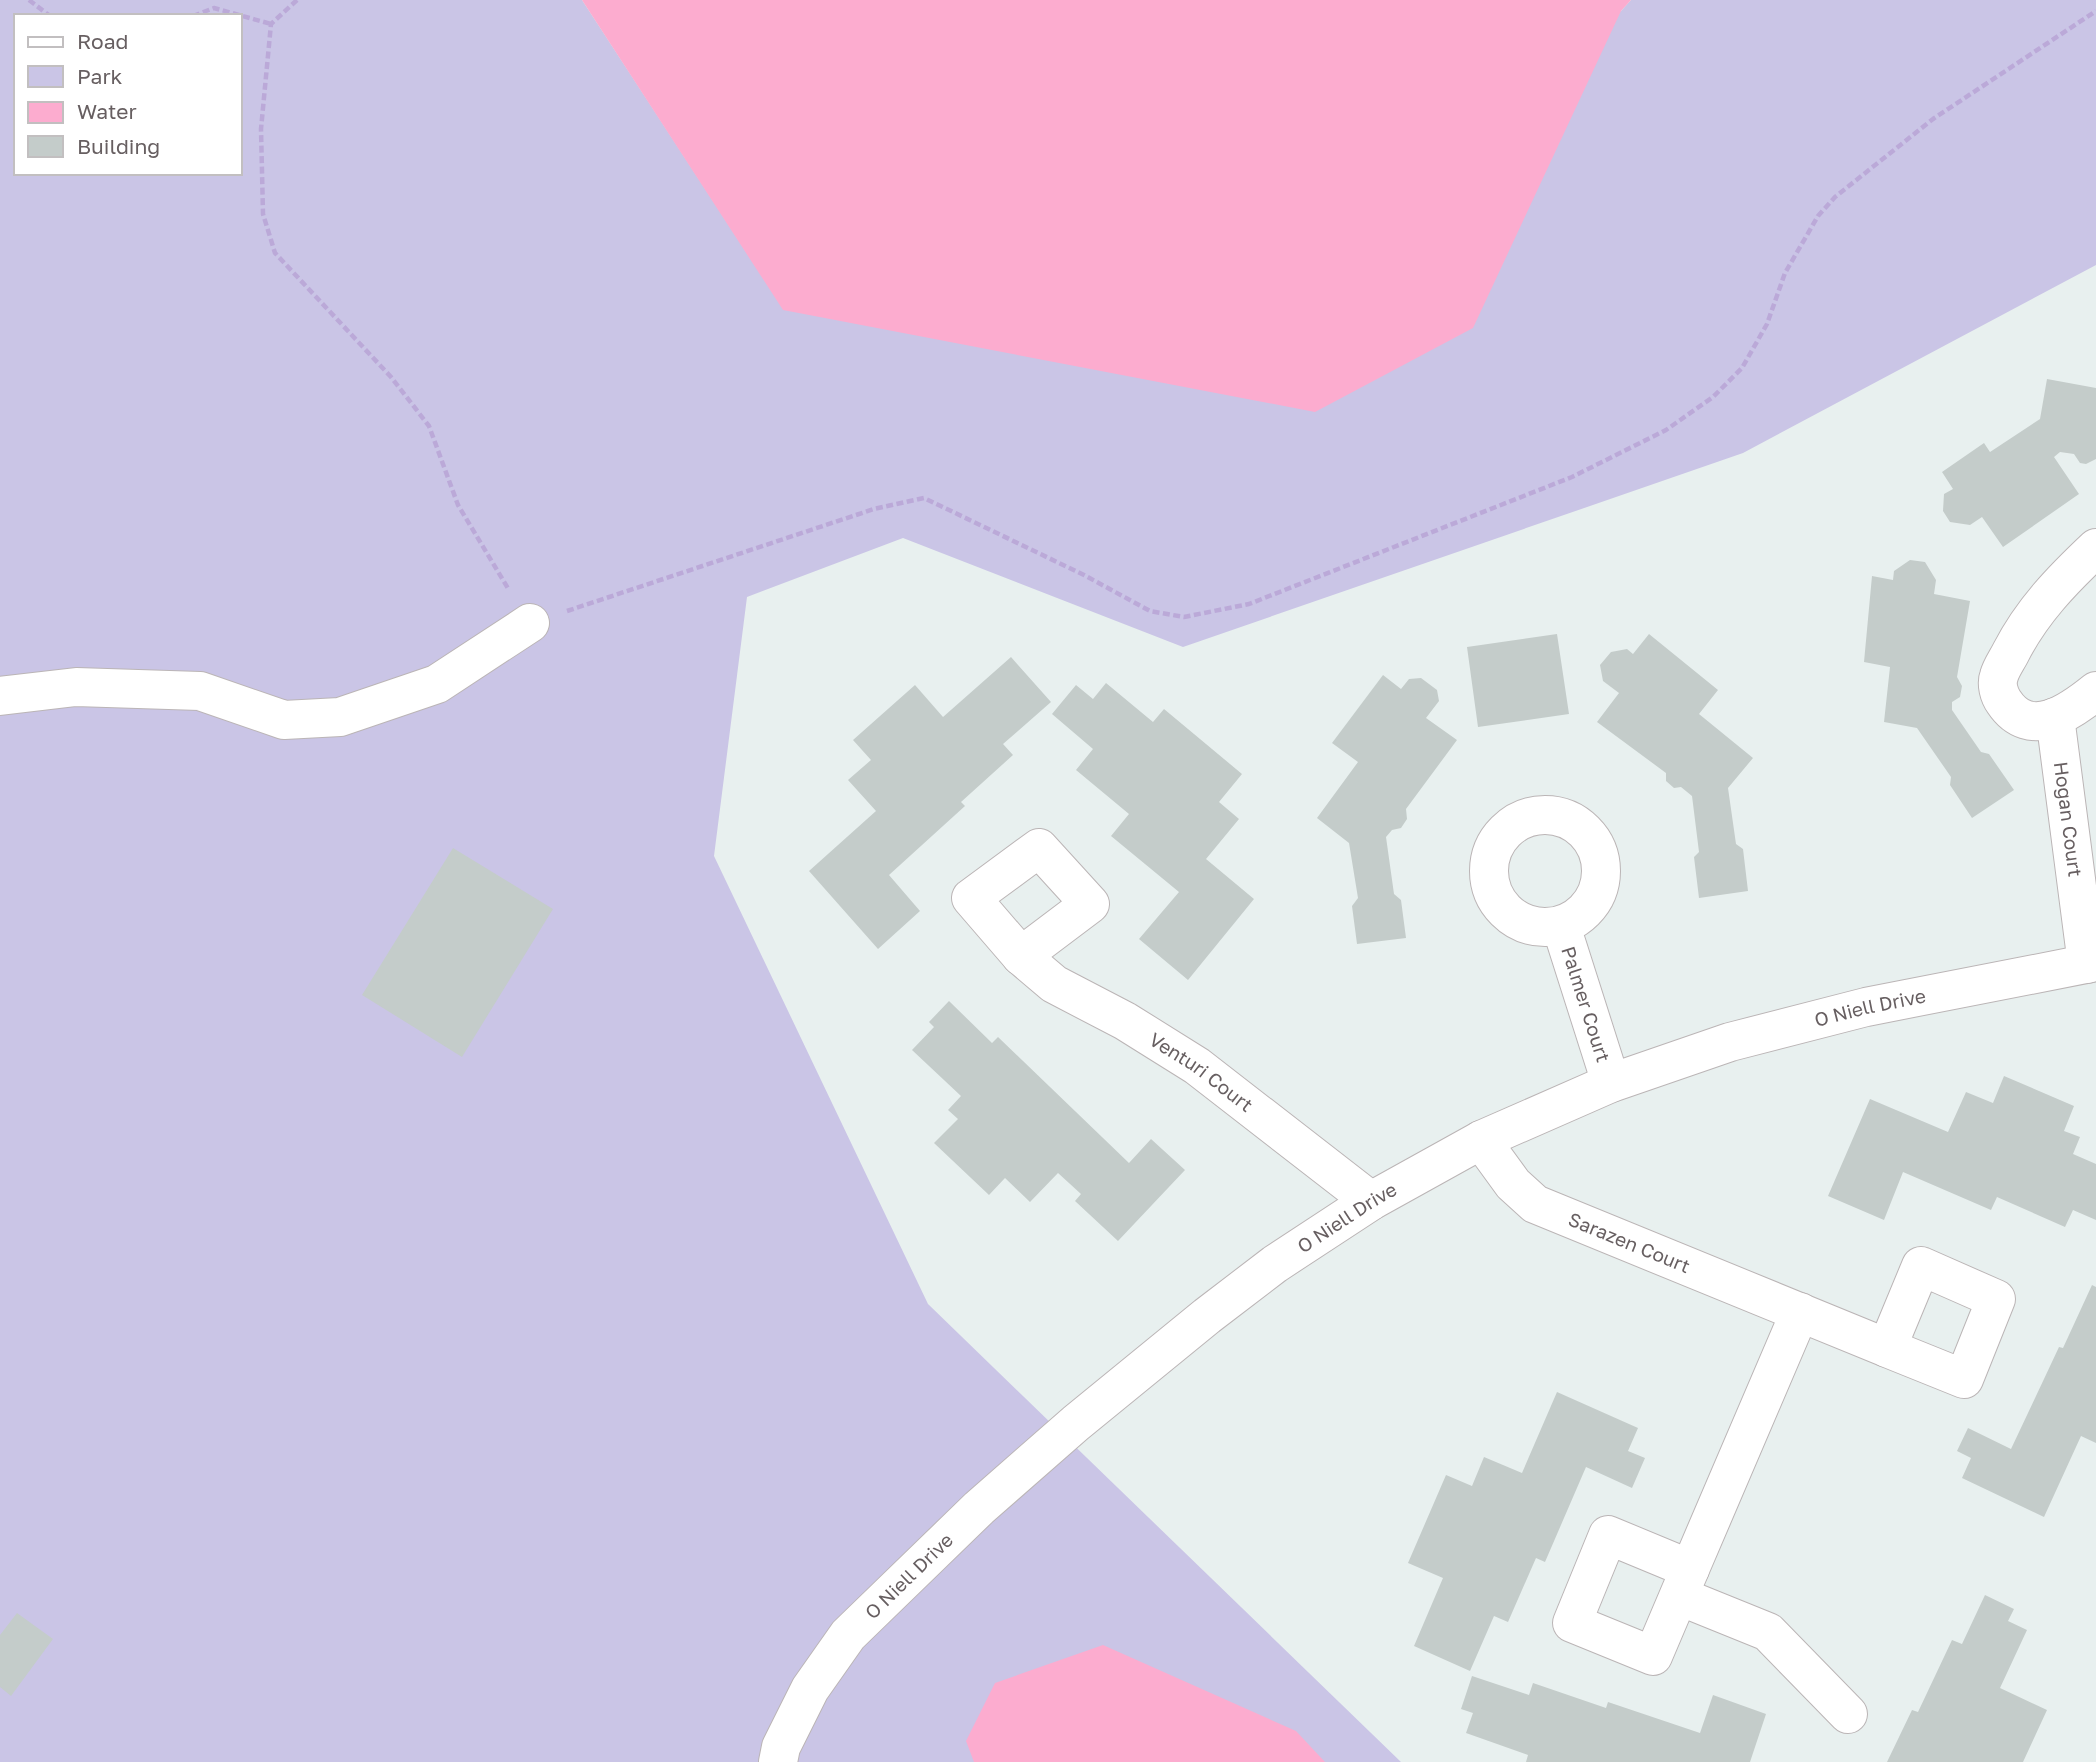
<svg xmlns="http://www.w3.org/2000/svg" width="2096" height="1762" viewBox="0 0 2096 1762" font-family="'Golos Text',sans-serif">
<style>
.green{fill:#cac5e6;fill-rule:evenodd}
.water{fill:#fcaccf}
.building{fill:#c4ccca}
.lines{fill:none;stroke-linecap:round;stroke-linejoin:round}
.minor-casing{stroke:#bbb5b6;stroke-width:40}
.path{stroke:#bba9d8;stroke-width:4.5;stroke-dasharray:7 3.5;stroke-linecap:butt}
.minor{stroke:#fff;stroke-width:38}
.labels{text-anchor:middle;stroke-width:5;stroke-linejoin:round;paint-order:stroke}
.street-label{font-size:19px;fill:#675f61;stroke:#fff}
</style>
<rect width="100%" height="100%" fill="#e8f0ef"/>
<path class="green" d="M0,0H582L784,310L1621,11L1631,0H2096V265L1743,453L1183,647L903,538L747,597L714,856L928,1304L1401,1762H0ZM16,16H240V173H16Z"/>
<path class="water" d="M582,0H1631L1621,11L1473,328L1315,412L783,310Z
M1103,1645L1296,1731L1325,1762H974L966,1741L995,1683Z"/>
<path class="building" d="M2047,379L2096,388V459L2086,464L2080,463L2074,454L2060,452L2054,457L2079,494L2003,547L1982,517L1970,525L1950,522L1943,511L1944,494L1953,489L1942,472L1984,443L1990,452L2040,419Z
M1910,560L1925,562L1936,580L1934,594L1970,601L1957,677L1962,686L1960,697L1952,702V710L1981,752L1989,754L2014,790L1972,818L1950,785L1951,777L1917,728L1884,722L1890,667L1864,662L1872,576L1893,580L1894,571Z
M1557,634L1569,714L1478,727L1467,647Z
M1649,634L1718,690L1699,714L1753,758L1728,788L1736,844L1743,849L1748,891L1699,898L1694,857L1699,852L1692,796L1681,787L1674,788L1666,781V773L1597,722L1619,693L1603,681L1600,665L1611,652L1627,649L1633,654Z
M1011,657L1051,702L1003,744L1013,755L961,802L965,806L889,875L920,911L878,949L809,871L876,811L848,780L871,760L853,740L915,685L943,717Z
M1383,675L1401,689L1409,679L1421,678L1437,690L1439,701L1426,718L1457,740L1406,809L1407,819L1401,828L1392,830L1386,837L1394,894L1401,900L1406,938L1357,944L1352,906L1358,898L1349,843L1317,818L1358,762L1332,743Z
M1106,683L1153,722L1164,709L1242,774L1219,802L1239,819L1206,859L1254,899L1188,980L1139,939L1179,892L1111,836L1129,814L1076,770L1093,749L1052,714L1076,685L1093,699Z
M453,848L553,909L462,1057L362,995Z
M949,1001L992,1043L998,1037L1129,1163L1151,1139L1185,1170L1118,1241L1075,1201L1081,1194L1058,1173L1030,1202L1005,1178L989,1195L934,1143L958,1119L948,1110L961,1096L912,1050L934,1027L929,1022Z
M2004,1076L2074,1106L2064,1131L2080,1137L2073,1154L2096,1164V1220L2073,1210L2065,1227L1997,1197L1991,1210L1903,1172L1884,1220L1828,1196L1870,1099L1948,1132L1966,1092L1993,1103Z
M2092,1285L2096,1287V1443L2081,1436L2044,1517L1962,1478L1971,1458L1957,1451L1968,1428L2011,1449L2059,1347L2063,1348Z
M1557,1392L1638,1428L1628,1451L1645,1458L1632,1488L1586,1467L1545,1562L1536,1558L1508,1622L1494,1616L1470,1671L1414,1646L1443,1578L1408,1563L1446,1475L1472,1486L1484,1457L1522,1473Z
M1985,1595L2014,1609L2008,1621L2027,1630L2000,1688L2047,1710L2023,1762H1887L1912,1710L1918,1712L1952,1640L1962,1644Z
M17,1613L53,1639L11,1696L0,1687V1635Z
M1472,1676L1529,1695L1533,1683L1606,1708L1608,1702L1700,1733L1713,1695L1766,1714L1750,1762H1526L1528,1755L1466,1733L1473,1713L1461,1709Z"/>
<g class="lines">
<g class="minor-casing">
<g id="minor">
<path d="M2096,548C2062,580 2032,611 2011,652C2007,660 2001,668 1999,676C1996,684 1999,695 2004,702C2030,741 2070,712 2096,691"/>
<path d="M0,696L76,687L200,691L284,720L340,717L437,684L530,623"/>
<path id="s1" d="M2055,717L2087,964"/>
<circle cx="1545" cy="871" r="56"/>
<path d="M1039,848L1090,904L1021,956L971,898Z"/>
<path id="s2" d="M1561,926L1611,1083"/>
<path id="s3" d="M1021,956L1054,984L1125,1021L1197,1066L1371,1201"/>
<path id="s4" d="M1481,1140L1513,1184L1535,1204L1887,1348"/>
<path d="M1921,1266L1996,1299L1964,1379L1887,1348Z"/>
<path d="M1608,1535L1690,1569L1653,1656L1572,1623Z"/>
<path d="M1690,1569L1800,1312"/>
<path d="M1679,1596L1768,1632L1848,1714"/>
<path id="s5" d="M778,1762L781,1747L810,1689L848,1635L979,1508L1076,1423L1207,1316L1275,1264L1371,1201L1481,1140L1611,1083L1730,1042L1866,1007L2096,962"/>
</g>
</g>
<path class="path" d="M29,0L50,16
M297,0L271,24L261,129L263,214L275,253L391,377L429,426L458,505L509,590
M193,16L214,8L271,24
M567,611L874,509L924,498L1084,575L1150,611L1184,617L1249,604L1572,477L1666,430L1713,397L1742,368L1767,324L1785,273L1818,216L1835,197L1933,119L2096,11"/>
<use href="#minor" class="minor"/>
</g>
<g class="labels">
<g class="street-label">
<text dy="7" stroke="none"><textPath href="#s1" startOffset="103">Hogan Court</textPath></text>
<text dy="7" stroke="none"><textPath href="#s2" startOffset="82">Palmer Court</textPath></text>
<text dy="7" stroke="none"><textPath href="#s5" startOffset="1365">O Niell Drive</textPath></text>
<text dy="7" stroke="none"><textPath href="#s3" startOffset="215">Venturi Court</textPath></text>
<text dy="7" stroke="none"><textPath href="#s5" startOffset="798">O Niell Drive</textPath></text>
<text dy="7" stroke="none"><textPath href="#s4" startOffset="186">Sarazen Court</textPath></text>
<text dy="7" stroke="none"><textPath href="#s5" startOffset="231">O Niell Drive</textPath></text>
</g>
</g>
<rect x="14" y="14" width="228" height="161" fill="#ffffff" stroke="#c2bfc0" stroke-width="2"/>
<rect x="28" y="37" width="35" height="10" fill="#ffffff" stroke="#c2bfc0" stroke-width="2"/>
<text x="77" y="49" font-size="21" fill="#675f61">Road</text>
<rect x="28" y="66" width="35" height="21" fill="#cac5e6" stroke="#c2bfc0" stroke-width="2"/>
<text x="77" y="84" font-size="21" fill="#675f61">Park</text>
<rect x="28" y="102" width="35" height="21" fill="#fcaccf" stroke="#c2bfc0" stroke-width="2"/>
<text x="77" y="119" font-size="21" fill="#675f61">Water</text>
<rect x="28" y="136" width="35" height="21" fill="#c4ccca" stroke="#c2bfc0" stroke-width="2"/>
<text x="77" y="154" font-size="21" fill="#675f61">Building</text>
</svg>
